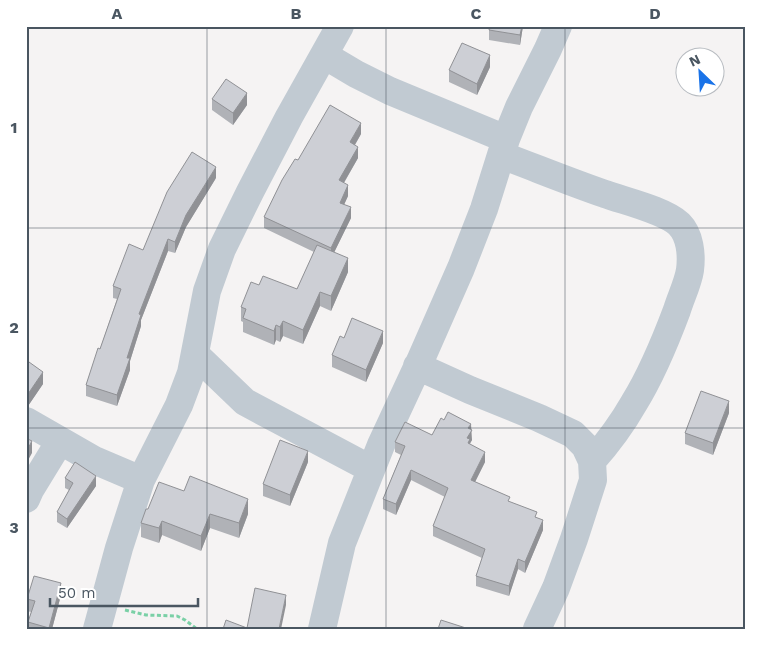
<svg xmlns="http://www.w3.org/2000/svg" width="772" height="655" viewBox="0 0 772 655" font-family="'Work Sans',sans-serif">
<style>
.lines{fill:none;stroke-linecap:round;stroke-linejoin:round}
.path{stroke:#7ad0a6;stroke-width:3;stroke-dasharray:4 2.5;stroke-linecap:butt}
.minor{stroke:#c1cad2;stroke-width:28}
.wall{fill:#b0b2b7}
.shaded-wall{fill:#909195}
.building{fill:#cdcfd5;stroke:#909195}
.grid{fill:none;stroke:#4a5661;stroke-width:1;stroke-opacity:0.55}
.neatline{fill:none;stroke:#4a5661;stroke-width:2}
.grid-label{font-size:16px;text-anchor:middle;font-weight:bold;fill:#4a5661}
</style>
<rect width="100%" height="100%" fill="#f5f3f3"/>
<g class="lines">
<path class="path" d="M125,610L146,615L177,616L185,620L197,629"/>
<path class="minor" d="M324,55L356,74L390,91L506,139
M501,155C536,168 570,182 605,194C624,201 664,210 679,224C690,235 692,254 690,270C688,283 681,297 677,310C665,342 652,374 634,403C622,424 608,443 592,461
M195,354L245,402L371,469
M417,366L470,390L539,418L573,434L585,446L592,461L593,480L574,539L556,588L537,629
M26,421L94,460L141,480
M26,499L30,490L60,441
M97,629L119,548L141,480L179,405L191,373L207,291L222,249L250,192L289,117L340,26
M322,629L342,543L381,445L421,359L461,268L484,209L506,139L519,107L548,49L558,26"/>
</g>
<path class="wall" d="M490,26H523L520,45L489,40V30Z
M490,67L477,95L449,82V70Z
M212,99L247,105L233,125L212,110Z
M361,134L355,145L358,158L344,183L348,196L344,204L351,218L334,252L348,272L331,311L320,306L303,344L283,336L280,342L276,340L274,345L243,332V322L241,321V307L297,289L314,252L264,228V217L298,160Z
M216,178L186,227L175,253L168,251L141,320V326L130,361V370L117,406L86,396V385L100,349L117,299L113,298V286L143,250Z
M344,338L383,343L366,382L332,367V355Z
M26,366L43,384L28,406H26Z
M729,413L713,455L685,444V433Z
M444,420L472,440L470,444L485,462L475,482L537,518L543,530L525,573L518,569L509,596L476,586V576L482,558L433,536V526L445,497L411,480L396,515L383,509V499L401,455L395,452V442L432,435Z
M308,462L290,506L263,496V484Z
M65,478L96,486L67,528L57,522V512L69,490L65,488Z
M184,491L248,514L239,538L210,528L201,551L162,535L159,543L141,537V523L148,509Z
M61,595L52,629H28V622L31,612L27,611V599Z"/>
<path class="shaded-wall" d="M522,26H523L520,45V35Z
M490,55V67L477,95V84Z
M247,93V105L233,125V113Z
M361,123V134L350,153V142Z
M358,147V158L339,191V180Z
M216,167V178L186,227L175,253V242L186,215Z
M348,185V196L340,214V203Z
M351,207V218L331,259V248Z
M168,239V251L141,320V326L130,361V370L117,406V395L139,314Z
M348,258V272L331,311V296Z
M320,292V306L303,344V330Z
M283,321V336L280,342V327Z
M276,325V340L274,345V331Z
M383,331V343L366,382V370Z
M43,372V384L28,406V394Z
M729,401V413L713,455V443Z
M471,424L472,440L470,443V449L468,453L467,438L468,428Z
M32,441V453L26,464V452Z
M308,451V462L290,506V495Z
M485,452V462L471,490V480Z
M411,470V480L396,515V504Z
M96,476V486L67,528V519Z
M248,499V514L239,538V523Z
M210,514V528L201,551V536Z
M543,520V530L525,573V562Z
M162,521V535L159,543V528Z
M518,559V569L509,596V586Z
M61,583V595L52,629H49Z
M286,595V605L281,629H279Z"/>
<path class="building" d="M490,26H522L520,35L489,30Z
M462,43L490,55L477,84L449,70Z
M226,79L247,93L233,113L212,99Z
M330,105L361,123L350,142L358,147L339,180L348,185L340,203L351,207L331,248L264,217L282,180L295,159L298,160Z
M192,152L216,167L186,215L175,242L168,239L139,314L141,315L127,358H130L117,395L86,385L98,348L100,349L121,289L113,286L129,244L143,250L167,192Z
M317,245L348,258L331,296L320,292L303,330L283,321L280,327L276,325L274,331L243,318L246,309L241,307L251,282L259,285L263,276L297,289Z
M352,318L383,331L366,370L332,355L340,336L344,338Z
M29,362L43,372L28,394H26V366Z
M701,391L729,401L713,443L685,433Z
M448,412L471,424L468,428L472,430L467,438L470,439L468,443L485,452L471,480L510,497L508,501L537,512L535,517L543,520L525,562L518,559L509,586L476,576L485,549L433,526L448,488L411,470L396,504L383,499L405,446L395,442L405,422L432,435L441,418L444,420Z
M26,438L32,441L26,452Z
M280,440L308,451L290,495L263,484Z
M75,462L96,476L67,519L57,512L73,483L65,478Z
M190,476L248,499L239,523L210,514L201,536L162,521L159,528L141,523L146,509H148L159,482L184,491Z
M34,576L61,583L49,628L28,622L35,601L27,599Z
M255,588L286,595L279,629H267L262,628V629H223L226,620L247,628Z
M441,620L469,629H438Z"/>
<path class="grid" d="M207,26V629M386,26V629M565,26V629M26,228H746M26,428H746"/>
<rect width="772" height="655" fill="none" stroke="#ffffff" stroke-width="55"/>
<g transform="translate(700 72) rotate(335)"><circle r="24" fill="#ffffff" stroke="#b7bbc0"/>
<path d="M0-4L9 19L0 12L-9 19Z" fill="#1a73e8"/>
<text y="-8" font-size="14" font-weight="bold" text-anchor="middle" fill="#4a5661">N</text>
</g>
<path d="M50 598v8h148v-8" fill="none" stroke="#4a5661" stroke-width="2.5"/>
<text x="58" y="598" font-size="15" fill="#4a5661" stroke="#ffffff" stroke-width="4" paint-order="stroke">50 m</text>
<rect x="28" y="28" width="716" height="600" class="neatline"/>
<g class="grid-label">
<text x="117" y="19">A</text>
<text x="296" y="19">B</text>
<text x="476" y="19">C</text>
<text x="655" y="19">D</text>
<text x="14" y="133">1</text>
<text x="14" y="333">2</text>
<text x="14" y="533">3</text>
</g>
</svg>
